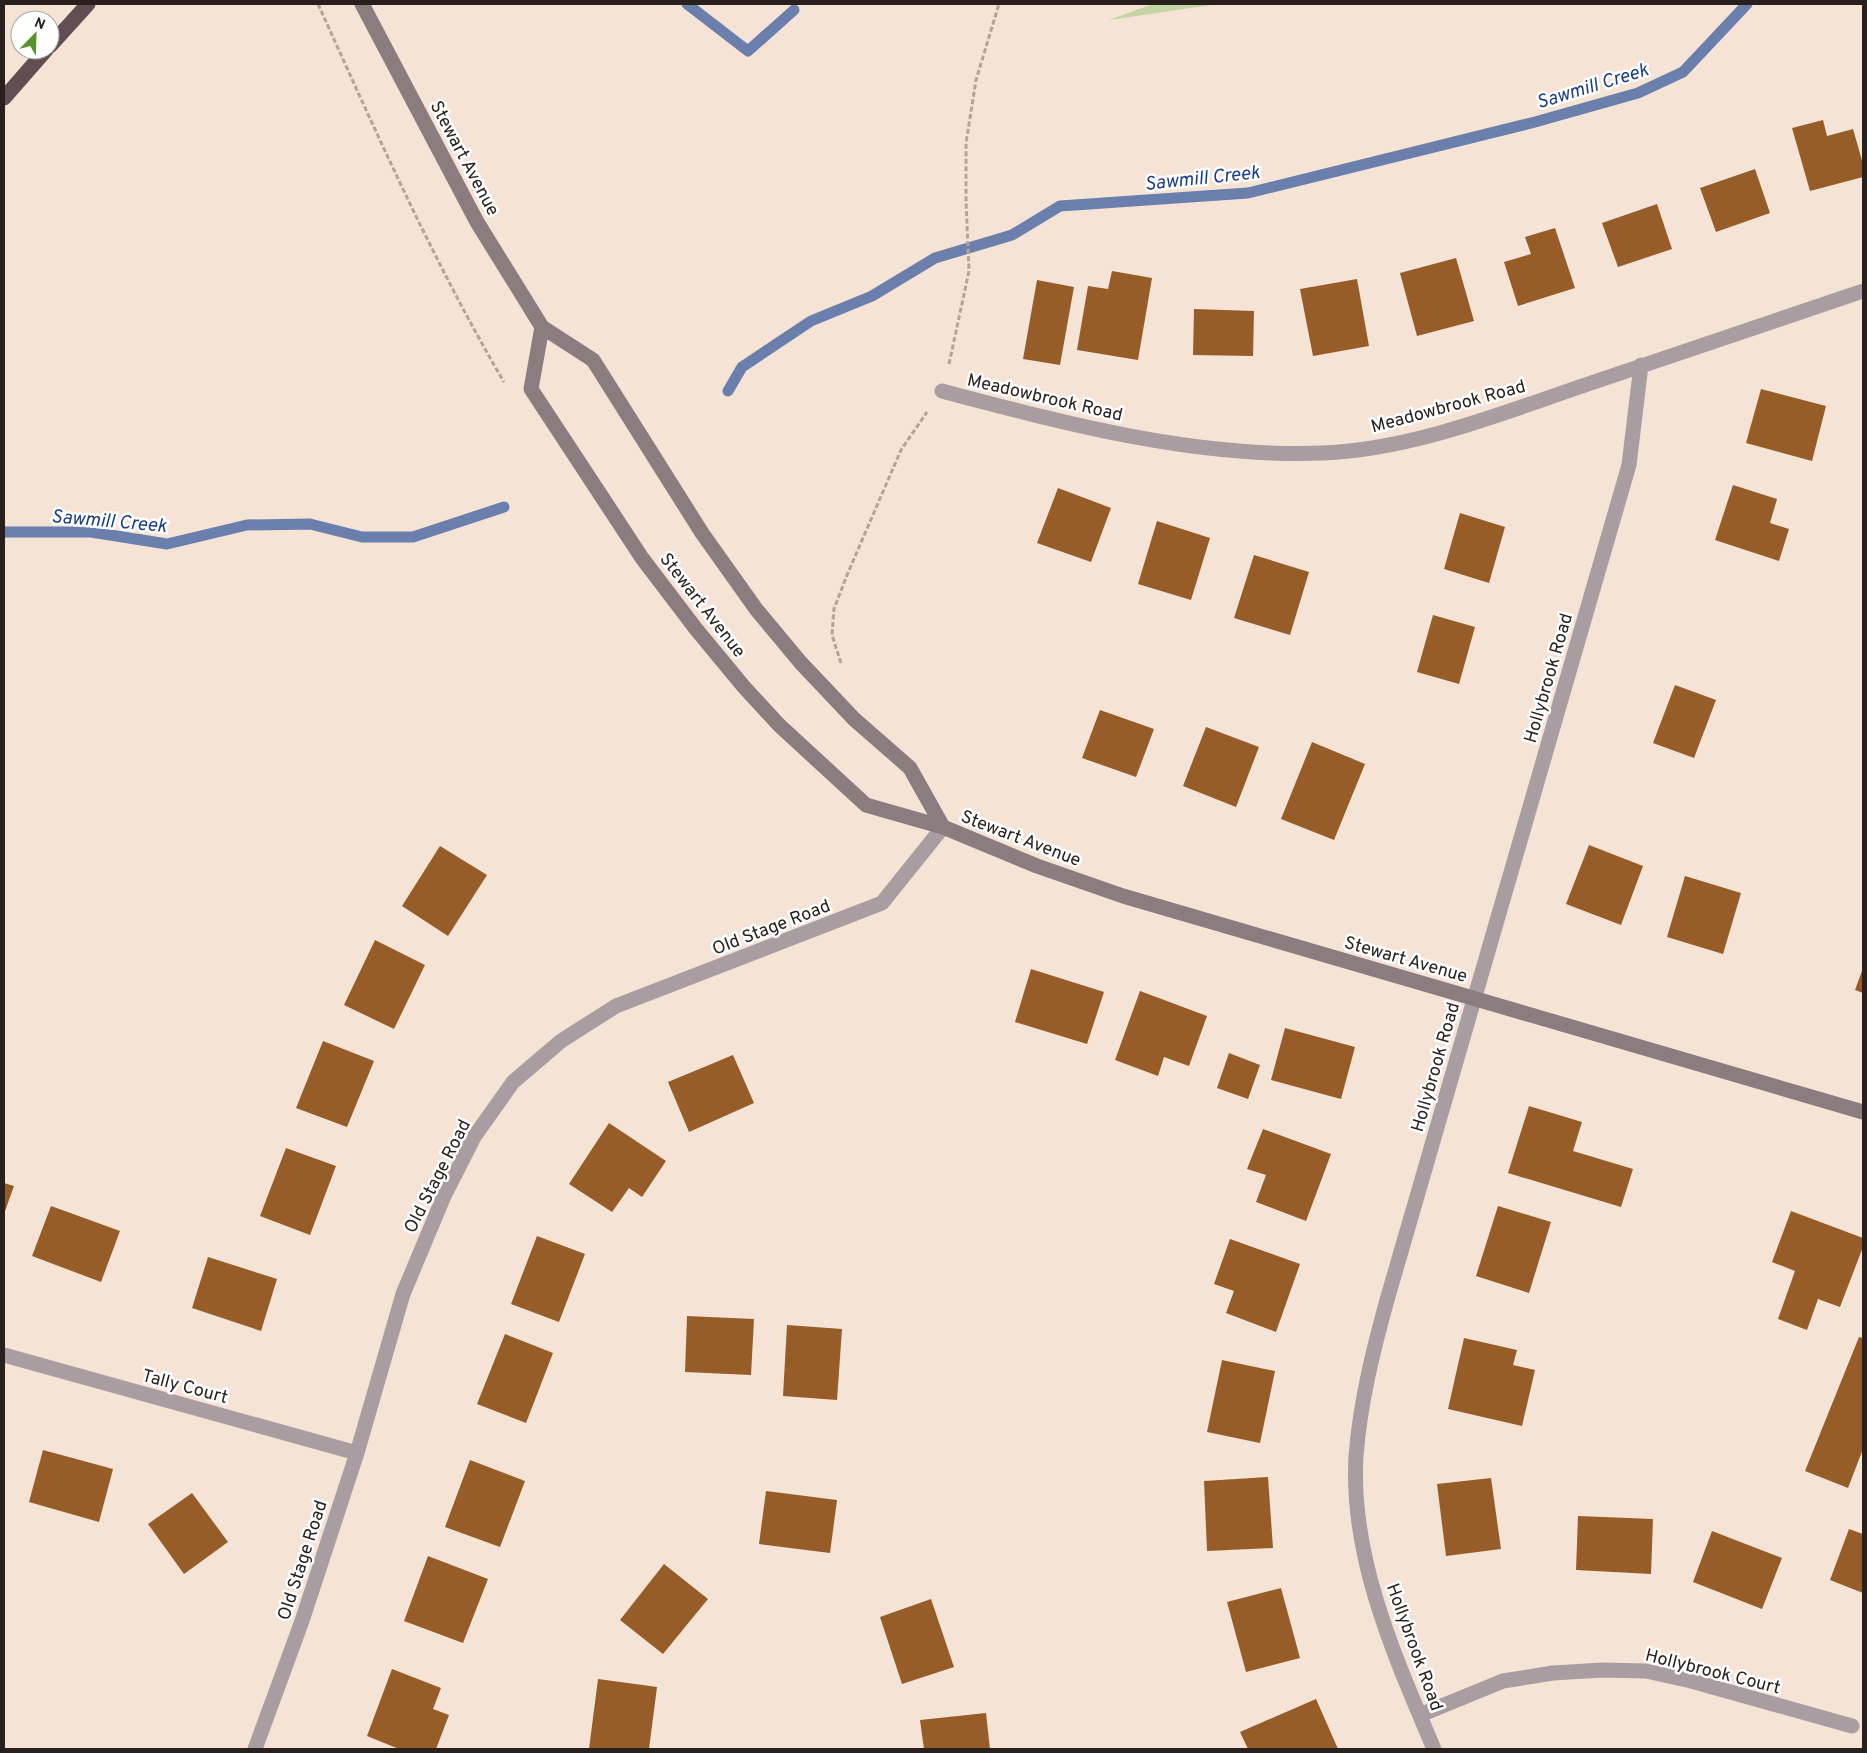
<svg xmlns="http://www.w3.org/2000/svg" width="1867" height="1753" viewBox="0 0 1867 1753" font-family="Overpass,sans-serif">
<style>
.green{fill:#c2d5a2}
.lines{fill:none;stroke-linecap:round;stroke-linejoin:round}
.stream{stroke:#6a7fab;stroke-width:11}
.building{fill:#965d29}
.path{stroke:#b3a49a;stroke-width:3;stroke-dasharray:5 2.5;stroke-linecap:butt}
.street{stroke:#a89ea1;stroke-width:15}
.secondary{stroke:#8a7c7f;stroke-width:15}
.highway{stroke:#614e53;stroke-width:15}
.labels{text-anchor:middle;stroke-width:5;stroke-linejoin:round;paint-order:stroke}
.street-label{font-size:18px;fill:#27201c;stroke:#fff}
.water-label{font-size:19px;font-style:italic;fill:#193d87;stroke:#fff}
</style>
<rect width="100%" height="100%" fill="#f5e3d6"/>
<path class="green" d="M1153,4H1218L1109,20Z"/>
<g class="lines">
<path class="stream" d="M687,4L748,51L794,10
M728,391L742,367L811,321L872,296L935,258L1012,235L1060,206L1248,193L1535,122L1638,93L1683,72L1747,4
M4,532H91L167,544L247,525L310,524L362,537H413L504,507"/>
</g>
<path class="building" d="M1823,120L1827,136L1853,129L1863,164V177L1810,191L1792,128Z
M1755,169L1770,213L1716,232L1700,188Z
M1657,204L1672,249L1618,267L1602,223Z
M1555,228L1575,288L1518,306L1504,262L1531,254L1525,237Z
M1456,258L1474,321L1417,336L1400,273Z
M1112,271L1152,278L1138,360L1077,350L1088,286L1108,289Z
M1357,279L1369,346L1313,356L1300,289Z
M1037,280L1074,287L1060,365L1023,359Z
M1194,309L1254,311L1253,356L1193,355Z
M1761,389L1826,406L1812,461L1746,443Z
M1733,485L1777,499L1770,523L1789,529L1779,561L1715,540Z
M1058,488L1111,508L1091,562L1037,543Z
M1460,513L1505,527L1489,583L1444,569Z
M1157,521L1210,538L1191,600L1138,584Z
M1254,555L1309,572L1290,635L1234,618Z
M1433,615L1475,627L1459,684L1417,672Z
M1675,685L1716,700L1694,758L1653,743Z
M1100,710L1154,729L1136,777L1082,758Z
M1206,727L1259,747L1236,807L1183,786Z
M1312,742L1365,764L1334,840L1281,819Z
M1589,845L1643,866L1621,925L1566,904Z
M440,846L487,875L448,936L402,906Z
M1685,876L1741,893L1723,954L1667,937Z
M375,940L425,965L394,1029L344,1005Z
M1863,968V993L1855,990Z
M1031,969L1104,992L1087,1044L1015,1022Z
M1140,991L1207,1016L1189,1066L1164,1057L1158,1076L1115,1060Z
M1285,1028L1355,1047L1341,1099L1271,1080Z
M323,1041L374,1061L347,1127L296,1108Z
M1229,1053L1260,1065L1248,1099L1217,1088Z
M733,1055L754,1103L689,1132L668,1082Z
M1529,1106L1582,1122L1573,1151L1633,1169L1621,1207L1508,1173Z
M609,1123L666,1161L642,1197L629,1188L612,1212L569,1184Z
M1263,1129L1331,1154L1306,1221L1256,1202L1266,1175L1247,1169Z
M286,1148L336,1166L310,1235L260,1216Z
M4,1183L14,1186L4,1214Z
M51,1206L120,1231L101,1282L32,1256Z
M1498,1206L1551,1222L1529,1293L1476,1276Z
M1791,1211L1863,1238V1247L1840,1307L1818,1299L1807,1330L1778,1319L1795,1271L1772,1262Z
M537,1236L585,1254L559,1322L511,1304Z
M1230,1239L1300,1264L1276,1332L1226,1313L1234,1291L1214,1284Z
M208,1257L277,1279L261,1331L192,1308Z
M687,1316L754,1319L751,1375L685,1372Z
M787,1325L842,1329L837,1400L783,1396Z
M505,1334L553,1353L526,1423L477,1404Z
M1859,1337L1863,1338V1449L1848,1488L1805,1471Z
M1464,1338L1517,1350L1513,1365L1535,1370L1522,1426L1448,1409Z
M1222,1360L1275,1371L1260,1443L1207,1432Z
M43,1450L113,1469L99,1522L29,1502Z
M470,1460L525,1481L500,1547L445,1527Z
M1268,1477L1273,1548L1207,1551L1204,1481Z
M1491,1478L1501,1549L1446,1556L1437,1484Z
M766,1491L837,1500L830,1553L759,1544Z
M192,1493L228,1542L184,1574L148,1524Z
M1578,1516L1653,1519L1651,1574L1576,1570Z
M1849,1529L1863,1534V1593L1830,1580Z
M1712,1531L1782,1558L1762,1609L1693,1582Z
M428,1556L488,1579L463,1643L404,1621Z
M664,1564L708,1599L663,1654L620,1620Z
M1281,1588L1300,1658L1246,1672L1227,1602Z
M931,1599L954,1667L902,1684L880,1617Z
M392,1669L441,1688L433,1709L449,1715L436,1749H399L367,1736Z
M598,1679L657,1687L649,1749H589Z
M1316,1699L1338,1749H1248L1240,1732Z
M986,1713L990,1749H924L920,1720Z"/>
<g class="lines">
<path class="path" d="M318,4C376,132 433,261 504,382
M949,364L969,271L966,201V143L976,80L999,4
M841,663L832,635L834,609L847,575L901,450L927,412"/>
<path class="street" d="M942,391C1067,424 1194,458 1323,453C1415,449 1505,412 1591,383C1682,352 1773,322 1863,291
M4,1355L357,1453
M1420,1715L1503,1681L1553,1673L1602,1670L1646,1671L1691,1681L1852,1726
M255,1749L302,1621L357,1453L403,1294L444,1196L474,1137L513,1082L561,1041L616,1006L882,903L943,827
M1434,1749C1395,1657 1350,1558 1356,1456C1360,1403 1373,1351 1387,1300L1629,465L1641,365"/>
<path class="secondary" d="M362,4L477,222L542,327L593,360L702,533L756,609L801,663L854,719L910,768L943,827
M542,327L531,389L642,558L696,629L744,687L779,725L866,805L943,827L1037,866L1123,896L1863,1112"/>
<path class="highway" d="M50,46L88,4
M4,98L46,50"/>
</g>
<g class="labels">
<g class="street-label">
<text transform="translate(465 158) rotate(62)" y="6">Stewart Avenue</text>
<text transform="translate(1045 397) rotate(13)" y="6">Meadowbrook Road</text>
<text transform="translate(1448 406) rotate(-15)" y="6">Meadowbrook Road</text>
<text transform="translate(703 605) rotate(52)" y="6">Stewart Avenue</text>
<text transform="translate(1548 678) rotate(-74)" y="6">Hollybrook Road</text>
<text transform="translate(1021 838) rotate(21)" y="6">Stewart Avenue</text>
<text transform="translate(771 927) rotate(-21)" y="6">Old Stage Road</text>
<text transform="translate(1406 959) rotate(16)" y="6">Stewart Avenue</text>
<text transform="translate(1435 1067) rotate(-74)" y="6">Hollybrook Road</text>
<text transform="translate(437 1176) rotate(-63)" y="6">Old Stage Road</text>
<text transform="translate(185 1386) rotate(15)" y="6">Tally Court</text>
<text transform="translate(302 1560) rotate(-72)" y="6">Old Stage Road</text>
<text transform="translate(1415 1647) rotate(70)" y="6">Hollybrook Road</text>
<text transform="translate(1713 1671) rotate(14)" y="6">Hollybrook Court</text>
</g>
<g class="water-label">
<text transform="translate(1592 85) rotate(-17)" y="7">Sawmill Creek</text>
<text transform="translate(1202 177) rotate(-6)" y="7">Sawmill Creek</text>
<text transform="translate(109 520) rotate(5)" y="7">Sawmill Creek</text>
</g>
</g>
<rect width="1867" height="1753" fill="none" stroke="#27201c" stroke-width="10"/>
<g transform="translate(35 35) rotate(23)"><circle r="24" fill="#ffffff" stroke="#a9a6a4"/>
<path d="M0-4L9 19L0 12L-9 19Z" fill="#5b912c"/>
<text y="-8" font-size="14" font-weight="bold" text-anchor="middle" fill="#27201c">N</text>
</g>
</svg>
